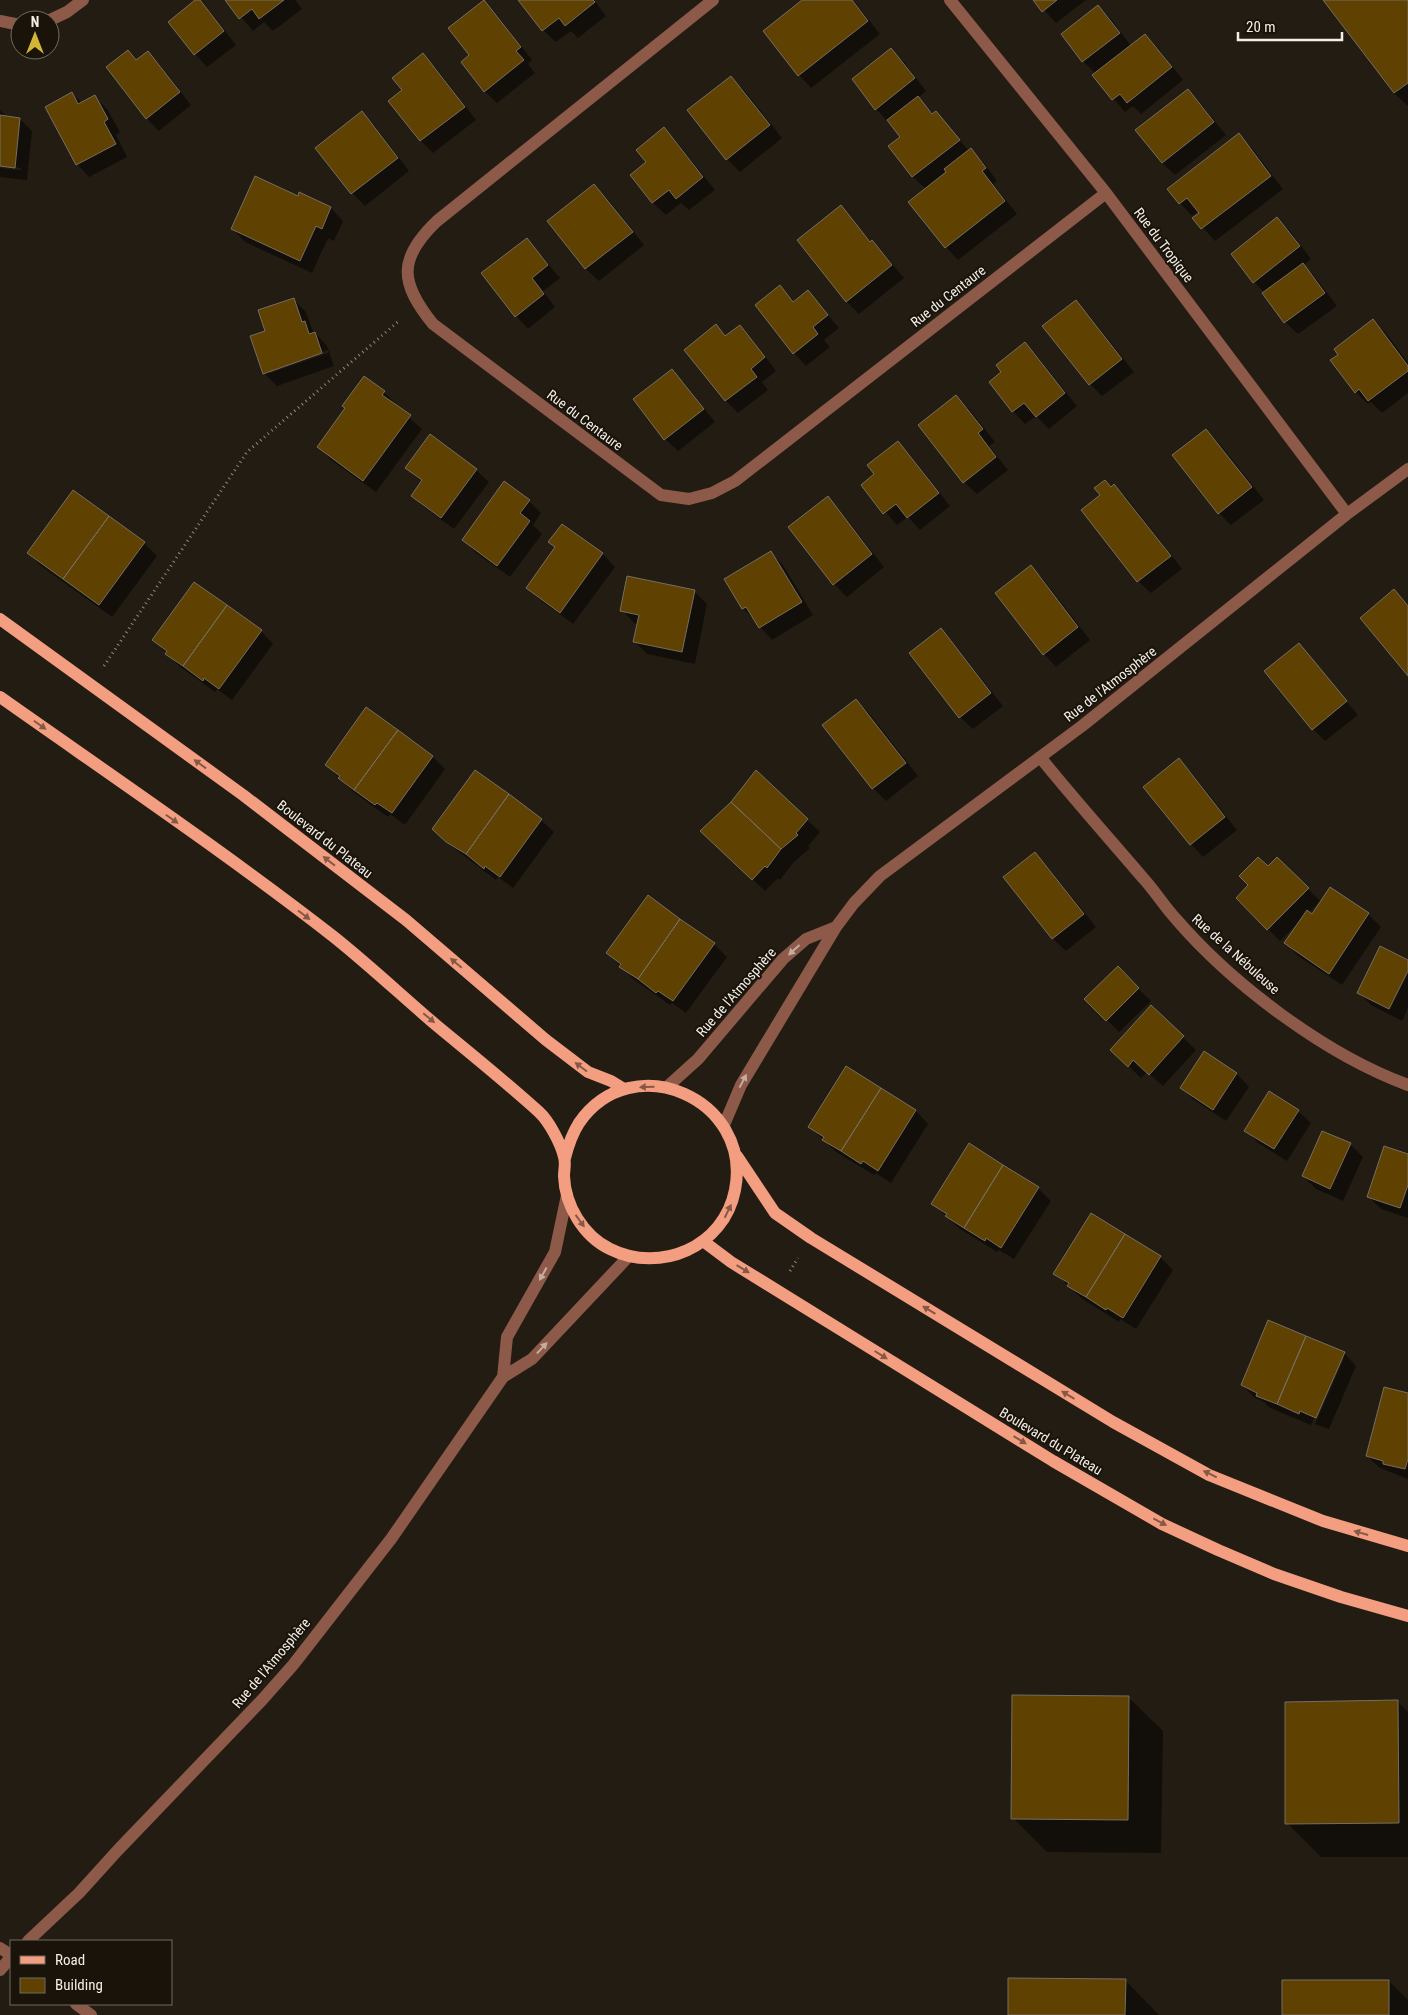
<svg xmlns="http://www.w3.org/2000/svg" width="1408" height="2015" viewBox="0 0 1408 2015" font-family="'Roboto Condensed',sans-serif">
<style>
.shadow{fill:#0007;fill-rule:evenodd}
.building{fill:#5f4102;stroke:#766e62}
.lines{fill:none;stroke-linecap:round;stroke-linejoin:round}
.path{stroke:#8f8a81;stroke-width:3;stroke-dasharray:1 4;stroke-linecap:butt}
.minor{stroke:#8d5a49;stroke-width:12}
.major{stroke:#f39d81;stroke-width:12}
.oneway{fill:#865846}
.oneway2{fill:#c5aca0}
.labels{text-anchor:middle;stroke-width:4;stroke-linejoin:round;paint-order:stroke}
.street-label{font-size:14px;fill:#f3efe8;stroke:#19130a}
</style>
<rect width="100%" height="100%" fill="#231c12"/>
<path class="shadow" d="M199,0L210,12L236,45L207,67L195,54L170,22Z
M226,0H295L302,9L273,31L264,22L253,31Z
M520,0H594L606,16L578,38L571,31L556,42L543,30Z
M804,0H853L880,34L811,88L799,75Z
M1035,0H1086L1056,23Z
M1324,0H1408V106L1394,93Z
M484,2L496,14L532,60L528,64L535,73L497,103L484,91L471,55Z
M1098,6L1111,19L1131,46L1145,35L1158,48L1183,80L1141,114L1133,106L1125,112L1094,76L1096,74L1083,61Z
M891,50L904,62L926,91L918,98L934,114L936,112L969,151L971,150L983,162L997,181L993,184L1017,214L958,260L946,247L926,189L913,177L890,146L902,137L876,109Z
M148,53L160,65L191,105L159,131L146,118L137,61Z
M423,55L436,68L476,120L433,153L421,141L390,101L403,91Z
M731,78L744,90L782,138L740,172L727,159Z
M1188,91L1200,103L1226,135L1175,175L1162,163Z
M72,94L82,103L95,97L107,109L120,132L116,135L127,157L89,177L77,164Z
M0,110L7,117L20,119L32,131L27,180L0,177V168L21,170V168L0,165Z
M361,113L374,125L409,171L365,206L352,193L317,148Z
M664,129L676,141L715,190L689,210L681,203L666,215L653,203L632,175L648,162Z
M1239,135L1251,147L1283,189L1215,241L1194,218L1201,213L1199,211L1192,216L1180,203Z
M594,185L607,198L644,245L599,281L586,269L549,221Z
M300,194L331,208L343,221L334,241L328,238L312,273L245,242L233,229L299,198Z
M841,207L871,242L884,254L904,278L859,314L846,301Z
M1277,219L1290,231L1311,259L1304,265L1315,277L1337,306L1298,334L1285,322L1265,293L1254,282Z
M527,239L560,278L543,291L555,307L528,329L516,316Z
M780,287L795,303L808,292L839,328L824,340L830,347L806,366L794,353Z
M293,299L306,312L312,329L327,346L334,366L277,386L264,373L267,332ZM328,350V353L270,373V370Z
M1075,302L1088,314L1134,372L1102,396L1090,384Z
M1373,321L1386,333L1408,363V393L1382,413L1371,402L1368,404L1356,392L1339,355Z
M716,326L727,337L739,327L752,339L776,371L762,382L768,390L738,413L726,401L686,350Z
M1025,343L1037,356L1077,406L1049,429L1036,416L1025,424L1013,411L1003,372Z
M672,371L684,383L715,422L678,451L665,439Z
M384,392L397,405L396,406L422,429L376,492L331,460L319,447Z
M956,396L969,409L995,442L989,446L1008,470L977,494L964,482Z
M1206,430L1219,443L1264,500L1231,525L1219,513Z
M898,442L910,455L950,506L920,530L908,517L897,525L862,485L876,475Z
M406,468L476,470L489,482L454,529L425,508L412,496L422,482Z
M1114,485L1127,498L1182,569L1151,593L1138,581L1112,488Z
M73,492L144,543L157,556L112,617L41,566L29,553Z
M828,498L840,511L884,567L847,597L834,584L790,527Z
M529,501L541,513L533,525L542,534L510,577L476,553L464,540Z
M562,525L603,554L615,567L573,624L540,600L528,588L556,548L550,542Z
M770,552L783,565L813,615L772,640L743,608Z
M1031,567L1043,579L1090,640L1056,667L1044,654Z
M694,591L707,604L695,664L647,654L634,641L638,624L634,623L622,610Z
M940,630L953,643L1003,706L973,729L960,717Z
M261,631L273,644L232,700L217,689L215,692L179,666L154,640Z
M1298,645L1358,715L1325,741L1313,729Z
M856,700L869,713L918,776L886,801L873,788L824,725Z
M367,709L433,757L445,769L405,825L390,814L388,817L352,791L327,765Z
M1179,760L1191,772L1237,830L1203,857L1191,844Z
M476,772L541,820L554,832L513,888L498,877L496,880L446,842Z
M756,772L820,832L808,846L810,848L794,862L780,880L778,878L765,891L714,844L732,803Z
M1035,854L1047,866L1096,927L1066,951L1053,939L1004,878Z
M1277,858L1320,901L1308,913L1312,916L1331,889L1368,914L1381,927L1342,985L1298,956L1286,943L1297,924L1280,941L1237,898Z
M648,897L714,944L727,957L686,1013L672,1003L670,1005L633,979L608,953Z
M1408,961V1008L1402,1021L1371,1005L1358,992Z
M1117,968L1151,1001L1119,1032L1086,999Z
M1151,1007L1196,1050L1163,1086L1147,1072L1141,1078L1124,1062Z
M1205,1053L1237,1074L1249,1087L1226,1121L1194,1100L1182,1088Z
M847,1068L916,1111L928,1124L891,1183L876,1173L874,1175L836,1152L810,1127Z
M1298,1111L1311,1123L1287,1161L1258,1143L1246,1130Z
M1350,1144L1363,1157L1343,1201L1316,1189L1303,1176Z
M970,1145L1038,1188L1051,1201L1014,1259L999,1250L997,1252L960,1229L933,1204Z
M1408,1155V1218L1381,1209L1368,1196Z
M1091,1214L1160,1257L1173,1270L1136,1329L1120,1319L1119,1322L1081,1298L1055,1273Z
M1344,1353L1356,1366L1329,1429L1315,1424L1344,1358H1341L1311,1425L1270,1408L1264,1402L1255,1398L1242,1385Z
M1408,1395V1479L1380,1468L1367,1456Z
M1128,1697L1163,1731L1161,1853L1047,1852L1013,1818Z
M1398,1702L1408,1712V1857H1321L1287,1823Z
M1125,1980L1159,2015H1009Z
M1389,1981L1408,2000V2015H1283Z"/>
<path class="building" d="M195,0H200L224,31L194,55L168,22Z
M225,0H284L259,19L252,9L239,19Z
M484,0L521,47L516,51L524,60L484,92L461,62L469,55L448,28Z
M518,0H593L595,2L565,26L559,18L542,31Z
M802,0H852L868,21L798,76L763,31Z
M1033,0H1057L1042,12Z
M1323,0H1408V83L1394,93Z
M1098,5L1120,33L1082,62L1061,34Z
M1145,34L1172,67L1127,103L1120,94L1112,100L1092,75Z
M891,48L915,78L875,110L852,79Z
M128,50L136,60L148,51L180,92L146,119L106,67Z
M423,53L465,107L420,141L388,101L402,90L392,78Z
M731,76L770,125L726,160L687,110Z
M1188,89L1214,122L1162,163L1135,130Z
M72,92L78,104L95,95L108,119L104,122L116,144L76,165L45,107Z
M918,96L932,114L936,111L960,140L912,177L888,146L900,137L887,120Z
M362,111L398,158L351,194L315,148Z
M0,115L20,118L15,168L0,166Z
M664,127L703,177L676,199L669,190L652,203L630,175L646,162L636,150Z
M1239,133L1271,176L1201,229L1192,218L1199,213L1187,198L1179,204L1167,189Z
M971,148L986,168L982,171L1005,201L945,248L908,202L946,172L944,169Z
M255,176L298,196L299,192L331,207L322,229L316,226L300,261L231,229Z
M594,184L633,232L585,269L547,221Z
M841,205L870,242L872,240L892,265L846,302L797,240Z
M1277,217L1300,246L1253,283L1231,254Z
M527,238L548,265L532,278L544,294L515,317L481,273Z
M1303,263L1325,293L1284,323L1262,293Z
M780,285L793,302L808,290L828,315L813,327L818,334L793,354L755,305Z
M294,298L302,322L305,321L309,334L315,332L322,353L263,374L250,336L265,331L258,310Z
M1076,300L1122,359L1089,385L1042,326Z
M1373,319L1408,366V371L1368,401L1359,389L1355,393L1330,360L1338,355L1334,349Z
M716,324L725,336L740,325L765,357L751,369L757,377L725,401L684,350Z
M1025,342L1065,393L1036,417L1024,403L1012,412L989,382L1001,372L996,365Z
M672,369L704,409L664,440L633,399Z
M364,376L385,391L382,395L411,415L363,481L317,447L345,408L342,406Z
M956,395L983,429L978,433L996,457L963,483L918,425Z
M1206,429L1252,487L1218,514L1172,455Z
M430,434L477,469L441,518L411,496L422,480L405,468Z
M898,441L939,493L907,518L896,504L883,514L861,485L874,474L867,465Z
M1105,480L1111,487L1114,484L1171,556L1137,582L1081,510L1100,495L1094,488Z
M504,481L530,500L520,513L530,521L497,566L462,540Z
M73,490L109,516L63,579L27,553Z
M828,496L872,554L833,585L788,527Z
M109,516L145,542L99,605L63,579Z
M562,524L603,553L560,613L526,588L555,547L548,542Z
M771,551L802,602L759,628L746,607L742,609L724,579Z
M1031,565L1078,627L1043,655L995,593Z
M627,576L695,590L682,652L633,642L639,615L620,611Z
M194,582L227,605L183,666L165,654L167,651L152,640Z
M1394,589L1408,606V676L1360,618Z
M227,605L262,630L219,689L204,678L203,681L183,666Z
M941,628L991,693L959,718L909,653Z
M1299,643L1347,701L1312,730L1264,671Z
M856,699L906,763L872,789L822,725Z
M366,707L398,730L354,790L338,778L340,776L325,765Z
M398,730L433,756L392,813L377,803L375,805L354,790Z
M1179,758L1225,817L1190,845L1143,787Z
M475,770L509,794L466,854L446,842L432,829Z
M756,770L808,819L796,833L798,835L781,849L731,802Z
M509,794L542,819L500,877L485,866L484,869L466,854Z
M731,802L781,849L767,868L765,866L752,880L700,831Z
M1035,852L1084,914L1052,939L1003,877Z
M1258,857L1268,866L1277,857L1309,888L1267,930L1236,898L1248,885L1239,876Z
M1330,887L1369,913L1329,974L1284,943L1307,910L1312,914Z
M648,895L680,919L638,979L619,967L621,964L606,953Z
M680,919L715,943L673,1001L658,991L656,993L638,979Z
M1380,946L1408,960V971L1389,1009L1357,993Z
M1118,966L1139,988L1106,1021L1084,999Z
M1151,1005L1184,1036L1149,1075L1133,1060L1128,1067L1110,1050Z
M1204,1051L1237,1073L1213,1110L1180,1088Z
M846,1066L881,1088L841,1151L822,1140L824,1137L808,1127Z
M881,1088L916,1110L878,1171L863,1161L861,1164L841,1151Z
M1269,1091L1299,1110L1274,1149L1244,1131Z
M1322,1131L1351,1143L1330,1189L1302,1176Z
M969,1143L1003,1165L964,1228L945,1216L947,1214L931,1204Z
M1384,1146L1408,1154V1185L1400,1208L1367,1197Z
M1003,1165L1039,1187L1001,1248L986,1238L985,1241L964,1228Z
M1091,1213L1125,1234L1086,1297L1067,1286L1069,1283L1053,1274Z
M1125,1234L1161,1256L1123,1318L1107,1308L1106,1310L1086,1297Z
M1268,1320L1306,1336L1277,1404L1256,1396L1257,1393L1241,1385Z
M1306,1336L1345,1352L1316,1418L1300,1411L1299,1414L1277,1404Z
M1384,1387L1408,1393V1459L1405,1469L1383,1464V1461L1366,1456Z
M1012,1695L1129,1696L1128,1820L1011,1819Z
M1398,1700L1399,1823L1285,1824V1702Z
M1008,1978L1126,1979L1125,2015H1008Z
M1282,1980H1389V2015H1282Z"/>
<g class="lines">
<path class="path" d="M104,666L247,452L400,320
M790,1271L798,1258"/>
<path class="minor" d="M713,0L437,221C397,259 400,283 433,324L661,495L689,499L712,493L735,481L1106,193
M950,0L1106,193L1347,514
M50,20L67,12L83,0
M0,21L20,25
M1040,757C1073,798 1108,837 1143,878C1155,891 1164,906 1176,919C1233,985 1326,1055 1408,1085
M667,1087L698,1059L783,959L806,939L836,927
M724,1125L741,1085L836,927L854,903L880,876L1082,726L1347,514L1408,469
M503,1377L507,1337L555,1252L567,1195
M28,1941L79,1893L118,1850L262,1700L293,1665L391,1539L503,1377L532,1359L629,1256
M0,1948L11,1955
M0,1970L11,1957
M76,2004L91,2015"/>
<path class="major" d="M0,619L243,795L406,920L546,1040L588,1072L611,1081L624,1089
M0,697C112,776 226,853 334,937C369,965 402,996 436,1025C471,1054 506,1082 539,1112C549,1121 561,1144 564,1157C566,1163 564,1170 564,1176C565,1205 583,1236 610,1249C660,1274 724,1247 735,1190C753,1099 632,1046 579,1123C572,1134 568,1146 565,1158
M737,1156L775,1213L811,1238L1113,1422L1209,1475L1323,1521L1408,1546
M703,1241L731,1262L854,1338L1053,1461L1162,1524L1218,1550L1274,1574L1341,1597L1408,1616"/>
</g>
<defs><path id="oneway-solid" d="M-6-.8H1V-3.2L6.5 0L1 3.2V.8H-6Z" transform="scale(1.25)"/></defs>
<g class="oneway">
<use href="#oneway-solid" transform="translate(40 725) rotate(35)"/>
<use href="#oneway-solid" transform="translate(200 764) rotate(-144)"/>
<use href="#oneway-solid" transform="translate(172 819) rotate(35)"/>
<use href="#oneway-solid" transform="translate(329 861) rotate(-142)"/>
<use href="#oneway-solid" transform="translate(304 915) rotate(37)"/>
<use href="#oneway-solid" transform="translate(456 963) rotate(-140)"/>
<use href="#oneway-solid" transform="translate(429 1018) rotate(40)"/>
<use href="#oneway-solid" transform="translate(581 1067) rotate(-143)"/>
<use href="#oneway-solid" transform="translate(647 1087) rotate(178)"/>
<use href="#oneway-solid" transform="translate(728 1211) rotate(-64)"/>
<use href="#oneway-solid" transform="translate(580 1221) rotate(54)"/>
<use href="#oneway-solid" transform="translate(743 1269) rotate(31)"/>
<use href="#oneway-solid" transform="translate(929 1310) rotate(-149)"/>
<use href="#oneway-solid" transform="translate(881 1355) rotate(32)"/>
<use href="#oneway-solid" transform="translate(1068 1395) rotate(-149)"/>
<use href="#oneway-solid" transform="translate(1020 1440) rotate(31)"/>
<use href="#oneway-solid" transform="translate(1210 1474) rotate(-154)"/>
<use href="#oneway-solid" transform="translate(1160 1522) rotate(28)"/>
<use href="#oneway-solid" transform="translate(1361 1533) rotate(-164)"/>
</g>
<g class="oneway2">
<use href="#oneway-solid" transform="translate(794 950) rotate(138)"/>
<use href="#oneway-solid" transform="translate(743 1081) rotate(-62)"/>
<use href="#oneway-solid" transform="translate(543 1274) rotate(119)"/>
<use href="#oneway-solid" transform="translate(542 1348) rotate(-47)"/>
</g>
<g class="labels">
<g class="street-label">
<text transform="translate(1164 245) rotate(53)" y="5">Rue du Tropique</text>
<text transform="translate(948 296) rotate(-38)" y="5">Rue du Centaure</text>
<text transform="translate(585 420) rotate(37)" y="5">Rue du Centaure</text>
<text transform="translate(1110 684) rotate(-38)" y="5">Rue de l'Atmosphère</text>
<text transform="translate(325 839) rotate(38)" y="5">Boulevard du Plateau</text>
<text transform="translate(1236 954) rotate(42)" y="5">Rue de la Nébuleuse</text>
<text transform="translate(736 992) rotate(-49)" y="5">Rue de l'Atmosphère</text>
<text transform="translate(1051 1441) rotate(31)" y="5">Boulevard du Plateau</text>
<text transform="translate(271 1663) rotate(-50)" y="5">Rue de l'Atmosphère</text>
</g>
</g>
<rect x="10" y="1940" width="162" height="65" fill="#19130a" stroke="#706b63"/>
<rect x="20" y="1956" width="25" height="8" fill="#f39d81" stroke="#706b63"/>
<text x="55" y="1965" font-size="15" fill="#f3efe8">Road</text>
<rect x="20" y="1978" width="25" height="15" fill="#5f4102" stroke="#706b63"/>
<text x="55" y="1990" font-size="15" fill="#f3efe8">Building</text>
<g transform="translate(35 35)"><circle r="24" fill="#19130a" stroke="#706b63"/>
<path d="M0-4L9 19L0 12L-9 19Z" fill="#d3b635"/>
<text y="-8" font-size="14" font-weight="bold" text-anchor="middle" fill="#f3efe8">N</text>
</g>
<path d="M1238 32v8h104v-8" fill="none" stroke="#f3efe8" stroke-width="2.5"/>
<text x="1246" y="32" font-size="15" fill="#f3efe8" stroke="#19130a" stroke-width="4" paint-order="stroke">20 m</text>
</svg>
